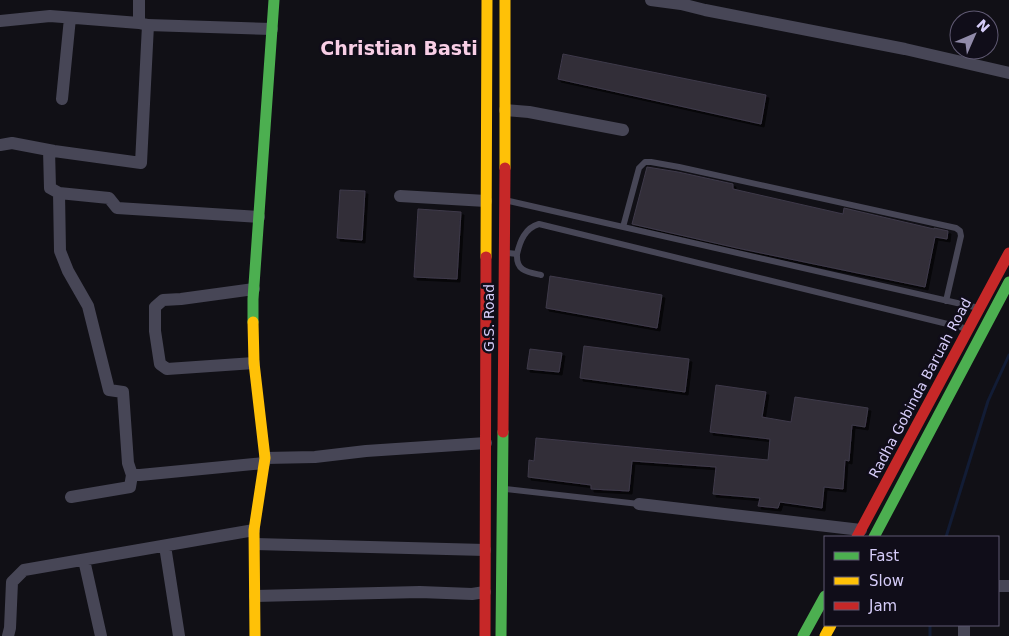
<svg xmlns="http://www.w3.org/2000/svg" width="1009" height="636" viewBox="0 0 1009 636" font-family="'DejaVu Sans',sans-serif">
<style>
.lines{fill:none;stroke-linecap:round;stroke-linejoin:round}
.stream{stroke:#121c35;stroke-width:3}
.building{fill:#302d39;stroke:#3f3a49;filter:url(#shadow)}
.lane{stroke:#474656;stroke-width:6}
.street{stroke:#474656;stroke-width:12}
.fast{stroke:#4caf50;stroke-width:11}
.slow{stroke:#ffc107;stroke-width:11}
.jam{stroke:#c62828;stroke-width:11}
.labels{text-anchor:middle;stroke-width:5;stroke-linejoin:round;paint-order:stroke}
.street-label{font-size:14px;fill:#d5ccf8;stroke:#100d19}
.district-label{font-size:19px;font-weight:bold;fill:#f8cee5;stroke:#100d19}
</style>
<defs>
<filter id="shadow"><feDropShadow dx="3" dy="3" stdDeviation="0" flood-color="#0009"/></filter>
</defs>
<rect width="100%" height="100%" fill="#111016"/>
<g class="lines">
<path class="stream" d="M946,537L988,401L1009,355
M930,625V636"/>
</g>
<path class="building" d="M563,54L766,95L761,124L558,79Z
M647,167L678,172L733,184V189L843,214L844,208L934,229V228L948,231L947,239L935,237L925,287L737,248L632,224Z
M340,190L365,191L362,240L337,238Z
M418,209L461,212L457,279L414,277Z
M550,276L662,295L657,328L546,308Z
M584,346L689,359L685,392L580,378Z
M530,349L562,353L559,372L527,369Z
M716,385L766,392L762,417L791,422L795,397L868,408L865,427L852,425L849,461L845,460L843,489L824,487L822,508L780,502L778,508L758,506L760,498L713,494L716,467L632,461L629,491L591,489V485L528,477L529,460L534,461L536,438L768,460L770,439L710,432Z"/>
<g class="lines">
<path class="lane" d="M509,201L979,308
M623,227L639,168L645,162H651L679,167L956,228L960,231L961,236L946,301
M508,253L517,254C520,241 525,228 539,224L968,329
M517,254C516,271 527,272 541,275
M506,489L639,504"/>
<path class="street" d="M651,0L681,4L705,10L905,49L1009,73
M0,21L50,16L139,23
M148,25L272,29
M62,99L70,18
M505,110L529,112L623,130
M0,145L12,143L54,151L141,163L148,25L139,23V0
M49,150L50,188L59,193L60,251L68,271L88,306L109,390L123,392L128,463L132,475H140L264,463
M59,193L109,198L117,208L259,217
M400,196L486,201
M254,363L167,369L160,364L155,331V307L163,300L181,299L254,289
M265,458L315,457L366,451L486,443
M71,497L130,487L132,475
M639,504L861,530
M255,544L485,550
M165,546L179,636
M84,560L101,636
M998,586H1009
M255,596L420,592L472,594L485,592
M8,636L10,628L12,582L24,570L254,530
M964,636V625"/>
<path class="fast" d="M253,322V299L274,0
M874,537L1009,282
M501,636L503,432
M803,636L825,596"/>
<path class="slow" d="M505,0V168
M486,257L487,0
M253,322L254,363L265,458L254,530L255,636
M825,636L831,625"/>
<path class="jam" d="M503,432L505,168
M857,537L1009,253
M485,636L486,257"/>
</g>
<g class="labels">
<g class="street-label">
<text transform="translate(489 318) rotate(-90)" y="5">G.S. Road</text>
<text transform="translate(920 388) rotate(-62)" y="5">Radha Gobinda Baruah Road</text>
</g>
<g class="district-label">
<text x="399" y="55">Christian Basti</text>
</g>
</g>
<rect x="824" y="536" width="175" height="90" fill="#100d19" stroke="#5f5972"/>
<rect x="834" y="552" width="25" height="8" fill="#4caf50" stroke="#5f5972"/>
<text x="869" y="561" font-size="15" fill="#d5ccf8">Fast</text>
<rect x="834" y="577" width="25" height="8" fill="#ffc107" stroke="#5f5972"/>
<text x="869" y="586" font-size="15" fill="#d5ccf8">Slow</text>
<rect x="834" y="602" width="25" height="8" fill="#c62828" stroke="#5f5972"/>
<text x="869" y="611" font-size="15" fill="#d5ccf8">Jam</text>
<g transform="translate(974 35) rotate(45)"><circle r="24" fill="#100d19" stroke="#5f5972"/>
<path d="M0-4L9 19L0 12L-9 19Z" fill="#908aa9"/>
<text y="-8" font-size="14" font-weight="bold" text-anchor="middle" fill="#d5ccf8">N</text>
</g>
</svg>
